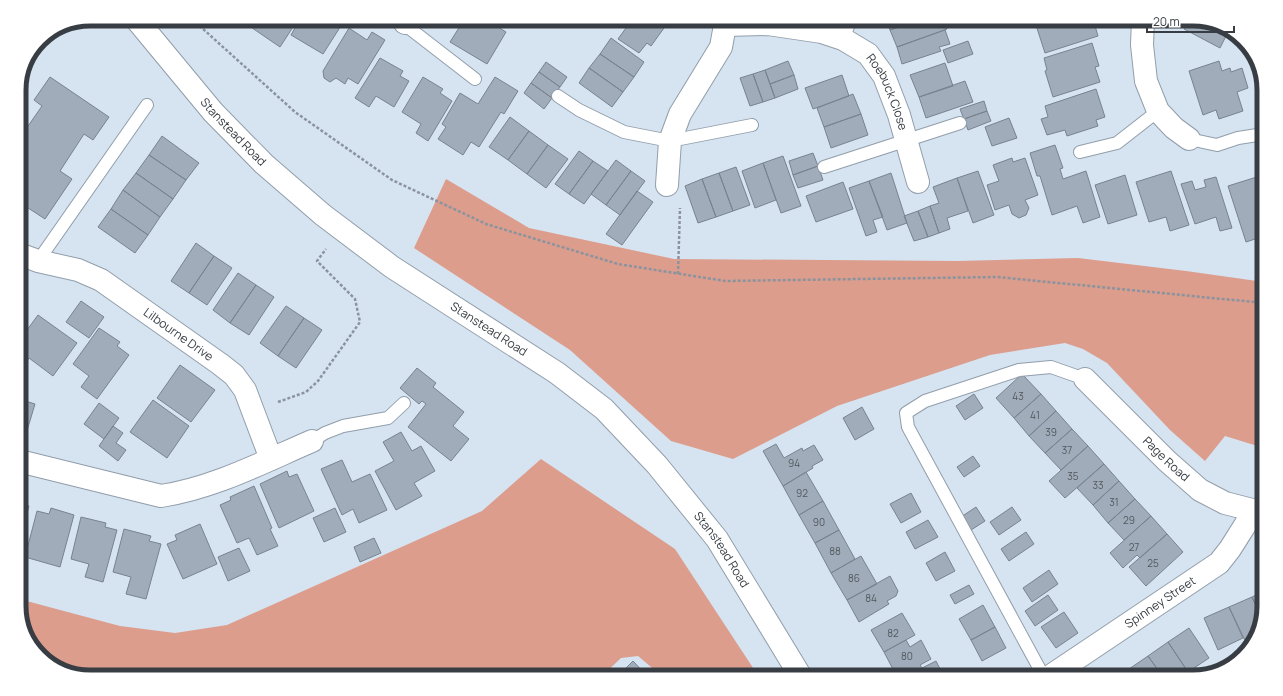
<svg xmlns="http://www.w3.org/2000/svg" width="1283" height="696" viewBox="0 0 1283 696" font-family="Manrope,sans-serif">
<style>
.forest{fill:#dc9d8c}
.building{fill:#a0acb9;stroke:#788390}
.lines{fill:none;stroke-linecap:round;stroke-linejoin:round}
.lane-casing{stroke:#919eaa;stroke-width:14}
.street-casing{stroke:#919eaa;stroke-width:24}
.secondary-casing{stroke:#919eaa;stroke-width:24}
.path{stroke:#8b949e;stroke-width:2.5;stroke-dasharray:3 2;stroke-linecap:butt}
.lane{stroke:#fff;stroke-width:12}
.street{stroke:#fff;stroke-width:22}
.secondary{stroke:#fff;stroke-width:22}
.labels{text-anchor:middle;stroke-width:3;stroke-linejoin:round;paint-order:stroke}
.number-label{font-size:10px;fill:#525960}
.street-label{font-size:12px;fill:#383d43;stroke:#fff}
.rim{fill:none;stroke:#383d43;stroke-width:5}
</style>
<rect width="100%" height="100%" fill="#d6e3f1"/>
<path class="forest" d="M446,179L529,228L674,259L957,261L1078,258L1186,271L1264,282V448L1225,436L1205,461L1170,430L1107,363L1083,349L1065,343L990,355L837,406L733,459L671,441L570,350L414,248Z
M541,459L675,549L759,677H663L638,656L621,658L601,677H90L59,670L31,645L19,610V599L120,626L175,633L227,625L482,511Z"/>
<path class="building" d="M239,19H287L295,24L280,47Z
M300,19H341L344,21L323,54L291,35Z
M457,19H485L506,32L487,64L450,42L462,23Z
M496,19H514L509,27Z
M625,19H652L664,28L651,46L647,43L639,53L618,39L626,28L621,25Z
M652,19H670L664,28Z
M886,19H922L890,30Z
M922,19H943L947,29L897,47L890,30Z
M1034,19H1093L1098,36L1045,53Z
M1189,19L1224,26L1229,30L1220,48L1184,29Z
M349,28L367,40L372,32L385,40L358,84L348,78L345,84L336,78L330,82L324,78L323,71Z
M945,30L950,44L939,47L941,51L902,64L897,47Z
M611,38L644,62L634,77L600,54Z
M968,41L973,54L948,63L943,50Z
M1092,43L1099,66L1095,67L1100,82L1053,97L1045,71L1047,70L1044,58Z
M600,54L634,77L623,92L589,68Z
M380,58L403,71L400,76L409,81L394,107L376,96L369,107L355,98Z
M788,61L794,75L770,84L765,70Z
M1219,61L1222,71L1230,68L1231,72L1242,68L1248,88L1237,92L1243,111L1219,119L1216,110L1203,115L1189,71Z
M546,62L567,77L560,87L539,72Z
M945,63L953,86L919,97L910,75Z
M589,68L623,92L612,107L579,83Z
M765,70L775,98L763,102L753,74Z
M539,72L560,87L552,98L531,83Z
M753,74L763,102L750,106L740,78Z
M794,75L798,89L775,98L770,84Z
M842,75L849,96L813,109L805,88Z
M50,77L109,117L93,140L84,134L60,171L72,179L45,219L19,202V139L42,106L34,100Z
M423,77L443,89L440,93L452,101L428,141L416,133L421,124L402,112Z
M495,77L518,91L504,114L501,112L479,147L471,142L463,155L438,139L446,127L442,124L460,93L478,104Z
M965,81L973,102L926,118L919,97Z
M531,83L552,98L544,109L524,93Z
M1096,89L1105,117L1096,120L1098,126L1067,136L1065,130L1047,135L1041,119L1048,117L1045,106Z
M853,94L861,114L824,127L817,108Z
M984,101L987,111L964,119L960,109Z
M987,111L991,121L968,130L964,119Z
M861,114L868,135L831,148L824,127Z
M510,117L529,131L508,160L489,147Z
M1009,118L1017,138L992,146L985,127Z
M529,131L548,145L527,174L508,160Z
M162,136L199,163L186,180L149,155Z
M548,145L568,159L546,188L527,174Z
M1055,145L1063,168L1060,169L1063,179L1086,171L1100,217L1083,223L1077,206L1052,215L1040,176H1037L1030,153Z
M579,151L593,161L569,194L555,184Z
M813,153L818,166L793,175L789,161Z
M149,155L186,180L173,199L136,173Z
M783,156L801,206L781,213L763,163Z
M1012,158L1013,162L1025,158L1038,195L1025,200L1029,208L1026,215L1019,218L1012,214L1009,205L995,210L987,185L999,181L993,165Z
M616,160L631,171L606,205L591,194Z
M593,161L608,171L584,204L569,194Z
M763,163L776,200L755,208L742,171Z
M818,166L823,180L798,188L793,175Z
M736,167L750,205L733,211L719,173Z
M631,171L645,181L620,215L606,205Z
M978,171L994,215L973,223L957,178Z
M1171,171L1189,225L1170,231L1166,217L1149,222L1136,182Z
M136,173L173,199L160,217L123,190Z
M719,173L733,211L716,217L702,179Z
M891,173L907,223L887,230L869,181Z
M1125,175L1137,215L1108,224L1095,185Z
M1263,175L1264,229H1262L1264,236L1246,242L1228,186Z
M1216,177L1232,228L1220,231L1216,217L1195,224L1181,184L1192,181L1195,190L1206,187L1204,180Z
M957,178L968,211L947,218L950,229L939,233L930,206L939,203L933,187Z
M702,179L716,217L698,223L685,186Z
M869,181L883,217L873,220L877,232L866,236L849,188Z
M843,182L853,209L816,222L806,196Z
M123,190L160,217L148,235L111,209Z
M637,191L653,202L622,245L606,234Z
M930,206L939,233L928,237L918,211Z
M111,209L148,235L135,253L98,227Z
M918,211L928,237L914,241L904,216Z
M196,243L214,256L189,293L171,281Z
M214,256L232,268L207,305L189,293Z
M238,273L256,285L230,323L213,310Z
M256,285L274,297L249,335L230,323Z
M81,301L104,317L89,338L66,322Z
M286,306L304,318L278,356L260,343Z
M38,315L77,343L53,376L29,358L22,368L19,365V341Z
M304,318L322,330L296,368L278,356Z
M99,328L120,342L117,346L129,355L97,399L81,387L89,376L73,364Z
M180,365L215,390L191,422L157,398Z
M417,368L436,383L433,387L464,412L453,426L469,439L451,461L408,427L426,404L422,401L419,404L400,388Z
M1022,374L1041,394L1014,418L996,398Z
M974,394L983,408L965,420L956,406Z
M1041,394L1056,411L1029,436L1014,418Z
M19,399L35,404L26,434L19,432Z
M153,400L189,426L167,458L130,432Z
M99,403L119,418L104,439L84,424Z
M862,407L874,429L855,440L843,418Z
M1056,411L1072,429L1045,453L1029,436Z
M113,426L123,433L116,443L126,450L118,461L99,446Z
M1072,429L1088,446L1061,470L1045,453Z
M401,432L412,451L421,446L435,471L414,483L422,496L396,510L375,471L394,461L383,442Z
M776,444L784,458L802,448L803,451L814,445L823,460L812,466L813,468L783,486L763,451Z
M1088,446L1104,464L1065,498L1049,481Z
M973,456L980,466L964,477L957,467Z
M342,460L352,482L370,474L387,510L359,523L353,509L342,515L321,469Z
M1104,464L1119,481L1093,505L1077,488Z
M287,471L289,477L297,474L314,511L279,528L260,484Z
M806,472L823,501L799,515L783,486Z
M1119,481L1135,499L1108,523L1093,505Z
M254,486L272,528L270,529L278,546L257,555L249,538L237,543L220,505L231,500L230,497Z
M911,493L921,512L901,523L890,504Z
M1135,499L1151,516L1124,540L1108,523Z
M823,501L839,530L815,543L799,515Z
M19,503L29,506L19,542Z
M976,507L985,521L971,530L961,517Z
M1012,507L1021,520L999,535L990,522Z
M51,508L74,515L60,567L25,557L37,511L49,514Z
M335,508L346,532L324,542L313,518Z
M1151,516L1167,534L1140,558L1137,555L1123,568L1110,553Z
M81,517L106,523L105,527L117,530L103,582L85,577L89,564L71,559Z
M928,520L938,537L915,549L906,532Z
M200,524L217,564L183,579L167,544L177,540L175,535Z
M124,529L151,536L149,541L161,544L146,599L126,594L131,577L113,572Z
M839,530L855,559L831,573L815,543Z
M1026,532L1034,544L1009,561L1001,549Z
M1167,534L1183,552L1146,586L1129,567Z
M374,538L381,553L360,562L354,547Z
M239,548L250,571L228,581L218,557Z
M945,552L955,571L936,581L926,563Z
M861,556L877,584L847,600L831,573Z
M1049,570L1058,584L1032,602L1023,588Z
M890,576L898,591L896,596L887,601L889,604L859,622L847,600Z
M969,585L974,594L955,604L950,595Z
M1264,591V606L1261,617L1252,597Z
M1048,595L1058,610L1035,626L1025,611Z
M1252,597L1261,617L1257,637L1248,647L1229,607Z
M983,605L995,627L971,640L959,619Z
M1229,607L1243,638L1218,650L1204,618Z
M1064,612L1078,633L1056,648L1041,627Z
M902,613L915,635L884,652L871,630Z
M995,627L1006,648L982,661L971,640Z
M1189,628L1209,658L1188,672L1168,642Z
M906,640L910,647L921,640L931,659L920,665L922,668L907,677H897L884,652Z
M1168,642L1188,672L1180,677H1163L1148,656Z
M1148,656L1163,677H1134L1129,669Z
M633,661L648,677H617Z
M936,661L944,677H907L922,668Z
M1129,669L1134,677H1116Z"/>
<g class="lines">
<g class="lane-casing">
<path id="lane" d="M400,21L475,79
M843,39L851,19
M558,96L579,110L624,132L670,141L752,125
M1189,139L1217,145L1238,138L1264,134
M1080,152L1117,143L1158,111
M824,167L960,123
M38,261L147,105
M312,441L325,433L343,426L388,418L404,403
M1044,677L908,427L906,413L925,401L1019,370L1051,367L1085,379"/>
</g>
<g class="street-casing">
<g id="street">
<path d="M1143,19L1142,45L1146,81L1158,111L1174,128L1189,139"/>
<path d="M405,23L408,19"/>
<path id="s1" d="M725,25L768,24L822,32L843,39L868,54L884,76L899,115L918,182"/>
<path d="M667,185L670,141L680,114L721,47L725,25L724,19"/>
<path id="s2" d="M19,254L38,261L78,270L101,280L220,364L234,375L245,390L271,459"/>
<path id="s3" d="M1085,379L1167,461L1200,490L1225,503L1264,513"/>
<path d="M19,461L161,496C214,488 263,462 312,441"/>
<path id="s4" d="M1049,677L1219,563L1230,549L1254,511"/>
</g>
</g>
<g class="secondary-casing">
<g id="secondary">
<path id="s5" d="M136,19L213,112L264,164L323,215L392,267L557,373L604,409L657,465L717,539L801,677"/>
</g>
</g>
<path class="path" d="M192,19L295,112L392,180L486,224L618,264L725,281L997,277L1264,303
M678,274L680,208
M278,402L306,392L318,381L360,322L355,299L317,261L326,249"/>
<use href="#lane" class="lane"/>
<use href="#street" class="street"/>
<use href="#secondary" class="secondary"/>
</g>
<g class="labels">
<g class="number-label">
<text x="1018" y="400">43</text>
<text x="1035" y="419">41</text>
<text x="1051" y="436">39</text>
<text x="1067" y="454">37</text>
<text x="794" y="467">94</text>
<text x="1073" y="480">35</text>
<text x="1098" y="489">33</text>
<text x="802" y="497">92</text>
<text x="1114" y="506">31</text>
<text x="1129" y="524">29</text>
<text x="819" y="526">90</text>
<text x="1134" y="551">27</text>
<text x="835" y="555">88</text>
<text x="1153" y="567">25</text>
<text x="854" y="582">86</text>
<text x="871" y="602">84</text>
<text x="893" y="637">82</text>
<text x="907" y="660">80</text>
</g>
<g class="street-label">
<text dy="4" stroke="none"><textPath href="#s1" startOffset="192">Roebuck Close</textPath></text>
<text dy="4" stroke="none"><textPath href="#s5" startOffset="149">Stanstead Road</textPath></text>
<text dy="4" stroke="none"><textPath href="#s5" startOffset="473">Stanstead Road</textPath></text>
<text dy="4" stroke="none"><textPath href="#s2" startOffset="181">Lilbourne Drive</textPath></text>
<text dy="4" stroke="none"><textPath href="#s3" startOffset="114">Page Road</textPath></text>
<text dy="4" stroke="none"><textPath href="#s5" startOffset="797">Stanstead Road</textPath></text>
<text dy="4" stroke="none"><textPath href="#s4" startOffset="134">Spinney Street</textPath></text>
</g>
</g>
<path d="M0 0H1283V696H0ZM90 26H1193A64 64 0 0 1 1257 90V606A64 64 0 0 1 1193 670H90A64 64 0 0 1 26 606V90A64 64 0 0 1 90 26Z" fill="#fff" fill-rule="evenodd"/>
<path class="rim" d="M90 26H1193A64 64 0 0 1 1257 90V606A64 64 0 0 1 1193 670H90A64 64 0 0 1 26 606V90A64 64 0 0 1 90 26Z"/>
<path d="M1147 26v6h87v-6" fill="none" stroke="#383d43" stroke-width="2"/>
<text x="1153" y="26" font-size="12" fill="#383d43" stroke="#ffffff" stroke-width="3" paint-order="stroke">20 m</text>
</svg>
